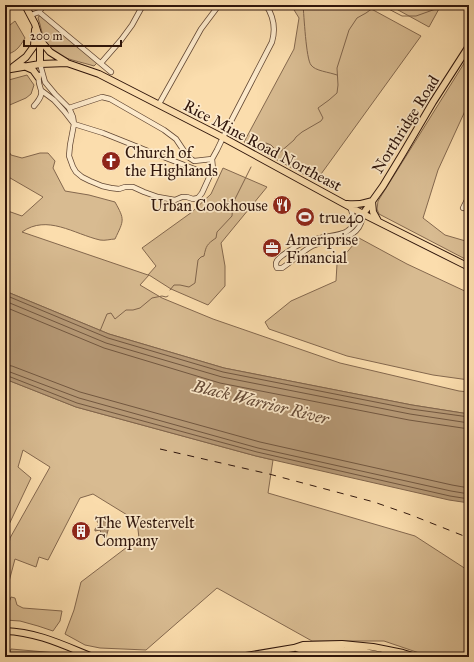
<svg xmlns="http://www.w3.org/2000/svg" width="474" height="662" viewBox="0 0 474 662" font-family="'IM FELL Great Primer',serif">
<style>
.green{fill:#d8bb91;stroke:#84684e}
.water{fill:#b69976;stroke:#80644b}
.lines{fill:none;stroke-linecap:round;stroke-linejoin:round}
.shore{stroke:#725740;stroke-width:1}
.stream{stroke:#80644b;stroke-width:1}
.minor-casing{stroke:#624734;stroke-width:6}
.major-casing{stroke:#2f150b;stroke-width:8}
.minor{stroke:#fce9ca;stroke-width:4.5}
.major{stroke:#fbddad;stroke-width:6}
.rail{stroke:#2f150b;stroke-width:1;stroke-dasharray:7 7;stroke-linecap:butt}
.labels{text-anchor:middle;stroke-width:3.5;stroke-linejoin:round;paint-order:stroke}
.street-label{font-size:16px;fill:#2f150b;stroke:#fce9ca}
.poi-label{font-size:16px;fill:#2f150b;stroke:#fce9ca;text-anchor:start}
.water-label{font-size:17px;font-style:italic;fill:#654a36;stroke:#fce9ca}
</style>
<rect width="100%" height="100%" fill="#fbddad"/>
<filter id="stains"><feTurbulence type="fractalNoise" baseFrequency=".005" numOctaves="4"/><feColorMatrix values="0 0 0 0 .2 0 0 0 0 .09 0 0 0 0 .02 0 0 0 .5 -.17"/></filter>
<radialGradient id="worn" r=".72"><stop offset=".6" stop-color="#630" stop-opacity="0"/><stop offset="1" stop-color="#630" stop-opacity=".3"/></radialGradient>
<path class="green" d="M291,5H364L421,36L316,181L244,142L294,49L299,18Z
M389,5H437L440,7L429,27Z
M39,16H41L97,63L94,66C85,63 60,58 53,52C50,50 47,46 45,42C42,35 41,26 38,18Z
M15,21L25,38C19,48 16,52 5,55V29Z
M468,57L469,58V74L468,75L469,76V108L465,111L438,170L423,218L445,235L469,242V261L379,214L377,209L378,201Z
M27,75L34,85L31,94L26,98L5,107V81Z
M5,145L11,155L22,158L40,153H48L55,161L53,168L65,191L89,195L115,202C125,220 124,220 115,239C111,239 105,241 100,240C74,234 47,214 22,232L148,275L156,266L142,248L192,212L211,194L223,168L267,187L221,243L225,266V286L208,305L171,289L149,275L140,285L162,298L213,319L340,363L459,391L469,392V414L412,405L224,368L109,334L5,291V210L22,216L43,197L5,175Z
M359,238L407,264L469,293V380L433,375L347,356L269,329L265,322L291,301L336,281L337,264Z
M5,379L76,407L256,456L273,460L268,493L415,536L469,571V657H431L384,641H312L217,588L146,650L100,648L85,645L65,634L74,610L81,582L139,538L137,521L93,494L80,498L48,560L39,557L36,567L15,559L7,589L5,593V572L10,538L50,467L23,450L18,467L31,478L5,533Z
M11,597L15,598L17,605L23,608L62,611L60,621L53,631L38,626L20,621L5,620V613Z
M11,649L68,654L75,657H8Z
M324,654L329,657H284L297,655Z"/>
<path class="water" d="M5,291L109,334L224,368L412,405L469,414V503L449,500L256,456L76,407L5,379Z
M98,517H100L99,519L106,522L109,527L107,534L106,538L104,539L102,536L100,530L95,531V529L99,524L96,520Z"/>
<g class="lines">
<path class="shore" d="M5,295L108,338L223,372L411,409L469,417
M5,301L106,343L222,377L410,414L469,423
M5,307L104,348L220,383L409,420L469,429
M5,365L12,366L80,392L260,442L452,485L469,488
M5,371L10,372L79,398L258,448L451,491L469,494
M5,376H8L77,403L257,452L450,496L469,499"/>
<path class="stream" d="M303,5C304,15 306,59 311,65C315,71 329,72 337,75
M381,5L402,16H416L447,5
M261,149L263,145L266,143L271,145L279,153L294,140L296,137L302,132L321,121L323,118L318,108L329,100L337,93L338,85L337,68L349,30L357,18L366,13L373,8L374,5
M170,290L174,285H180L189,287L195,283L198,260L201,257L204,256C206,246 207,244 216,238L217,232L232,216L233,203L251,167
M100,331L107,314L111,313L115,319L126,310H133L140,308L152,298L162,296L166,297L168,296"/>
<g class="minor-casing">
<path id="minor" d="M39,12L111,72
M31,15L39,12L44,5
M101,63L121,40L132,25L143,5
M40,64L45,82L55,94L69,108L73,117L74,124L70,145L69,156L73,167L76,172L82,177L90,181L102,186L111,188L119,189L125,187H133L144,192L158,197L175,200L182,197H187L193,199L198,198L202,193L213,169L212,159L217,150L229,125L272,42C276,28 274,17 266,5
M42,91L54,100L64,111L74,124L103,133L148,151L210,175
M159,104L201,29L219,5
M34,106C49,89 36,90 39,75
M69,108L102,97L110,99L164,130L176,139L188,157L194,161L212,159
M350,206L354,220L353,226
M463,208L469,196
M363,214C362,217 362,220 361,223C354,242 327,239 312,246C301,252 293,261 282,268H277C274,262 278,259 283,255C293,248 303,241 316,239C326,236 337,236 346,232C353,228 358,220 363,214Z"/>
</g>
<g class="major-casing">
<path id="major" d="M25,5L35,24L40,40V64
M40,40L50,52L66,62
M24,66L33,70L38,77
M13,67L26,57L34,46L35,30
M5,70L40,64L67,63L99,74L222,137L363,214L469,267
M347,204C356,205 363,204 372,201L373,212L378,221
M363,214L383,186L403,153L433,102L469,46
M5,631C37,632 63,645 93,657
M296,648L302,650L318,649L358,651L391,657
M240,657L294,648L303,645L342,644L373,647L403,653L416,657"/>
</g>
<use href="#minor" class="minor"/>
<use href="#major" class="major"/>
<path class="rail" d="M160,449L269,474L374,502L411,515L469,538"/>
</g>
<defs>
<g id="church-disc" transform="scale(1)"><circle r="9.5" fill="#8f2418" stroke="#fce9ca"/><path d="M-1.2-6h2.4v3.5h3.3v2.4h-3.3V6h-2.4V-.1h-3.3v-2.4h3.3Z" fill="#fff"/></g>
<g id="restaurant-disc" transform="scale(1)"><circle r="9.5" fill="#8f2418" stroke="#fce9ca"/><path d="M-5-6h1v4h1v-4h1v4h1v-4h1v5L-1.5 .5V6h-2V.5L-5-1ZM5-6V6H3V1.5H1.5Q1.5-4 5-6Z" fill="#fff"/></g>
<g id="stadium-disc" transform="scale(1)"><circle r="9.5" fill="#8f2418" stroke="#fce9ca"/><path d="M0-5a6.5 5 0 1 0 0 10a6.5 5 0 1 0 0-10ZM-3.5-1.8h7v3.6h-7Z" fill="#fff"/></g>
<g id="office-disc" transform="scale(1)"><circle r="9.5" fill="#8f2418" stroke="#fce9ca"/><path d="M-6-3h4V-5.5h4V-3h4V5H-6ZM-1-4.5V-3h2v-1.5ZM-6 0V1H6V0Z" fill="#fff"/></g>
<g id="building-disc" transform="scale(1)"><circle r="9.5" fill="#8f2418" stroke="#fce9ca"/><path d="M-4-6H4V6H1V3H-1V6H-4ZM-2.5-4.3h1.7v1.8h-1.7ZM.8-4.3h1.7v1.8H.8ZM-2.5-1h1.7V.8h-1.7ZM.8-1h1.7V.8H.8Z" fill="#fff"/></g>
</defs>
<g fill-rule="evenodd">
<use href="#church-disc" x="111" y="161"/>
<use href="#restaurant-disc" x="282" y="205"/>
<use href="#stadium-disc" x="305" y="217"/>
<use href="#office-disc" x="272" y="248"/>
<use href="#building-disc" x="81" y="531"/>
</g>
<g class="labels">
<g class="street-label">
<text transform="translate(405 124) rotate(-58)" y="6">Northridge Road</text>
<text transform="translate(263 145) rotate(28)" y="6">Rice Mine Road Northeast</text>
</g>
<g class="poi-label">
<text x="125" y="158">Church of<tspan x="125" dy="18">the Highlands</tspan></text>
<text x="268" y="211" text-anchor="end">Urban Cookhouse</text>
<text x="319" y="223">true40</text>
<text x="286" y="245">Ameriprise<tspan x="286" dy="18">Financial</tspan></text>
<text x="95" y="528">The Westervelt<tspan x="95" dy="18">Company</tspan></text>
</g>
<g class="water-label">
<text transform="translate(261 402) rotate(14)" y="6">Black Warrior River</text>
</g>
</g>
<rect width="474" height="662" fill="none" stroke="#fbddad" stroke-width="20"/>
<rect x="6" y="6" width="462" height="650" fill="none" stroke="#2f150b" stroke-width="2"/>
<rect x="10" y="10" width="454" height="642" fill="none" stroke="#2f150b"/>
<path d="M24 40v6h97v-6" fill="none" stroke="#2f150b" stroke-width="2"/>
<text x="30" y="40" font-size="12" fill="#2f150b" stroke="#fce9ca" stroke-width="3" paint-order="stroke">200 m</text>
<rect width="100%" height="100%" filter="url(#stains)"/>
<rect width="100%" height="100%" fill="url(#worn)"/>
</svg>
